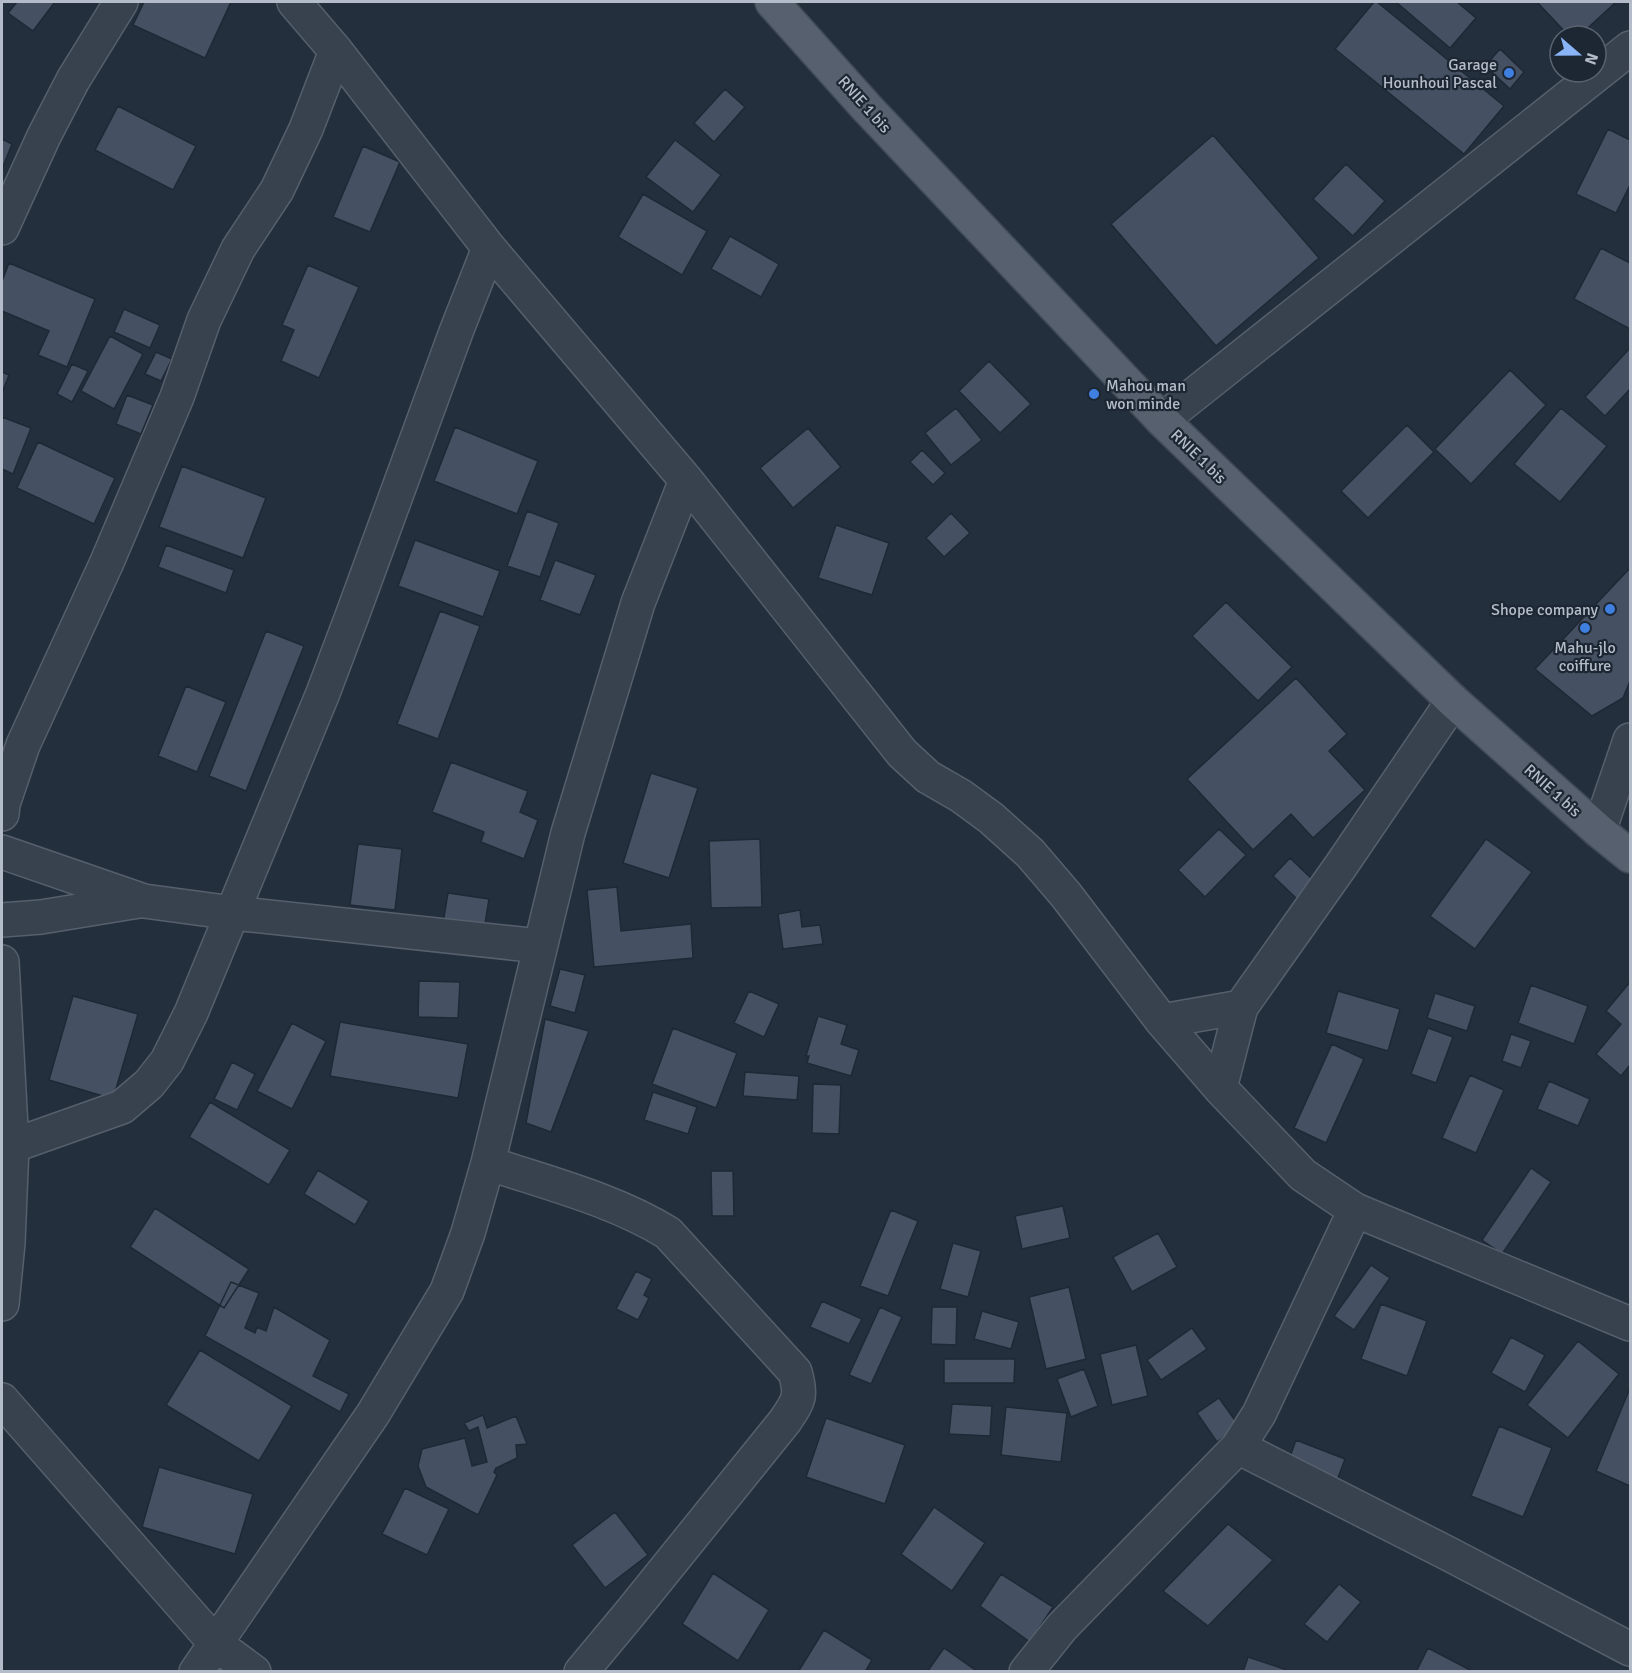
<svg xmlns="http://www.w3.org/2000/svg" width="1632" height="1673" viewBox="0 0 1632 1673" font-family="Signika,sans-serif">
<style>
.building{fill:#455162;stroke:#1f2835;stroke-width:1.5}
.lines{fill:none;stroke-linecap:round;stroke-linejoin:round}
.minor-casing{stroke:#565f6c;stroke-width:36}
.major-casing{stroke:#414a57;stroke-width:36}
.minor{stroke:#38414e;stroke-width:33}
.major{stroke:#56606e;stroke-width:33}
.shop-dot{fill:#3f7fe0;stroke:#1d2633;stroke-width:2}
.labels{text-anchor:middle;stroke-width:4.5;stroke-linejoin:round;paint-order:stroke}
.poi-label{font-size:16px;fill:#b4bcc9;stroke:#1d2633;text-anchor:end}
.street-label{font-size:16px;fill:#b4bcc9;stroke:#1d2633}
</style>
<rect width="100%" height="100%" fill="#242f3e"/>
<path class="building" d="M17,2H55L33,31L8,13Z
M144,2H231L205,58L133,25Z
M1374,2H1377L1504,106L1464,154L1335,49Z
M1396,2H1457L1476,18L1450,48Z
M1537,2H1616L1579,36H1569Z
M1500,49L1524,72L1510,89L1485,66Z
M725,89L745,107L714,142L694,123Z
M118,106L196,146L173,190L95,150Z
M1608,129L1630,140V185L1616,213L1576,194Z
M1213,135L1319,258L1216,346L1111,224Z
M2,139L12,144L2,169Z
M675,140L721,175L693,212L646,177Z
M363,146L400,162L370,232L333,217Z
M1346,164L1385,201L1353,236L1313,199Z
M643,194L707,231L682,275L618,237Z
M730,236L779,264L761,297L711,269Z
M1601,248L1630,263V329L1574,299Z
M9,263L95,299L67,367L38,355L49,331L2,311V281Z
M308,265L359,287L319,378L281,361L294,330L282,325Z
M124,309L160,325L150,348L114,332Z
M110,336L143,354L114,409L81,391Z
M1630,348V389L1605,416L1585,397Z
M156,352L172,359L161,381L145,374Z
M989,361L1031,404L1000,433L959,391Z
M72,364L88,371L72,402L57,394Z
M1510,370L1546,405L1471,484L1435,449Z
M2,372L9,375L2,393Z
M127,395L153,405L141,434L116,424Z
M956,408L982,440L951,465L925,433Z
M1561,408L1607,446L1560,502L1514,464Z
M2,417L31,428L13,474L2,469Z
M1407,425L1434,452L1368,518L1341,491Z
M455,427L538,461L517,514L434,481Z
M808,428L841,467L793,508L760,468Z
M38,442L115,478L94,524L17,488Z
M922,450L945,473L933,485L910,462Z
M182,466L266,498L243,558L159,527Z
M527,511L559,523L540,577L507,566Z
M951,513L970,533L944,557L926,538Z
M836,525L889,543L872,595L818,578Z
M415,540L500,571L483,617L398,586Z
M166,545L234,570L226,593L158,567Z
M555,560L596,575L580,615L540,600Z
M1630,568V681L1623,698L1592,716L1535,669Z
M1226,602L1292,667L1258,701L1192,636Z
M440,611L480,626L438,739L397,724Z
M266,631L304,646L246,791L209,776Z
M1296,678L1347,734L1329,751L1365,790L1313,838L1291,814L1253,850L1187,779Z
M186,686L226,702L197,772L158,756Z
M451,762L528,791L520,812L538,820L524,859L481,842L484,832L432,812Z
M651,773L698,788L669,878L623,863Z
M1219,829L1246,855L1205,897L1178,870Z
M760,839L762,907L711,908L709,841Z
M1486,839L1532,872L1475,949L1430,916Z
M358,844L402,849L395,910L350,905Z
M1290,858L1314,881L1297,899L1273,876Z
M617,887L621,931L691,924L693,958L594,967L587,890Z
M448,893L489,899L483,936L442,929Z
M800,910L802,927L820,925L823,944L783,949L778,914Z
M560,969L585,975L575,1013L550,1006Z
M419,981L460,982L458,1018L418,1017Z
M1630,982V1065L1621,1076L1596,1054L1621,1024L1606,1011Z
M1531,985L1588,1006L1574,1044L1518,1023Z
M749,991L779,1004L764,1037L734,1023Z
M1338,991L1400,1009L1388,1051L1326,1033Z
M1435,993L1475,1006L1467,1031L1427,1018Z
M73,996L138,1014L113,1099L49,1080Z
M818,1016L847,1025L841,1044L859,1050L851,1076L807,1063L809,1056H806Z
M545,1019L589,1031L551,1132L526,1123Z
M340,1022L468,1044L458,1098L330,1076Z
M292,1023L326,1041L292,1109L257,1091Z
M673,1028L737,1053L716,1108L652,1084Z
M1428,1028L1453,1037L1436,1083L1411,1074Z
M1511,1034L1531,1041L1521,1068L1502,1061Z
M1332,1044L1364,1059L1326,1143L1294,1128Z
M232,1062L255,1074L237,1110L214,1099Z
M745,1072L799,1076L797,1100L743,1096Z
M1470,1075L1504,1090L1476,1153L1442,1138Z
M1549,1081L1590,1099L1578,1126L1537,1109Z
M813,1084L841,1085L839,1134L812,1133Z
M653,1092L697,1107L688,1134L644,1120Z
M210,1102L290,1150L269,1185L189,1137Z
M1531,1168L1551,1182L1502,1254L1482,1240Z
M318,1170L369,1201L355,1225L304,1194Z
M711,1171H733L734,1216H712Z
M1063,1206L1070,1238L1022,1249L1015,1216Z
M155,1208L249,1269L224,1308L130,1247Z
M891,1210L918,1221L888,1296L860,1286Z
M1158,1233L1177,1267L1132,1292L1113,1257Z
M953,1243L981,1251L968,1297L940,1289Z
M1371,1265L1390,1278L1354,1330L1334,1316Z
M636,1271L652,1279L644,1295L649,1298L638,1320L616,1309Z
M231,1282L259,1293L245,1328L255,1333L257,1327L266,1331L274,1307L330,1340L313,1376L349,1394L340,1412L205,1336Z
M1069,1287L1086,1359L1046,1369L1029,1297Z
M822,1301L862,1319L849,1344L810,1327Z
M1381,1304L1427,1321L1407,1376L1361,1359Z
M880,1307L902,1317L871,1384L849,1375Z
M932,1307H957L956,1345L931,1344Z
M982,1311L1019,1322L1011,1349L974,1339Z
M1192,1328L1207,1349L1161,1380L1147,1360Z
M1511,1337L1545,1355L1525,1392L1491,1373Z
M1578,1341L1619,1374L1568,1438L1527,1405Z
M1136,1345L1148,1396L1112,1405L1100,1354Z
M200,1350L292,1406L259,1461L166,1405Z
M944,1359H1015L1014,1383H944Z
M1084,1369L1098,1406L1071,1417L1057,1379Z
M1630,1388V1486L1596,1471Z
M1219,1398L1239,1426L1217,1442L1197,1413Z
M952,1404L992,1406L990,1436L949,1434Z
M1006,1407L1067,1413L1061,1462L1001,1455Z
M483,1415L487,1428L516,1416L527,1444L516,1445L517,1458L496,1468L494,1472L497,1475L478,1515L426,1487L418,1466L422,1449L465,1438L472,1466L487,1462L478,1427L469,1431L464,1423Z
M826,1418L905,1445L885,1504L806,1477Z
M1499,1426L1552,1448L1523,1517L1471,1496Z
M1296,1440L1345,1459L1336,1483L1287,1465Z
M159,1467L253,1494L235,1554L142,1527Z
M405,1488L449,1509L427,1555L382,1534Z
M934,1507L985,1543L952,1591L901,1554Z
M615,1512L648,1555L605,1588L572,1545Z
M1228,1524L1273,1560L1208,1626L1163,1591Z
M713,1573L769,1610L738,1661L682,1624Z
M1001,1574L1053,1607L1030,1642L980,1606Z
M1339,1584L1361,1602L1327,1642L1304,1624Z
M824,1630L872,1660L865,1672H798Z
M944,1648L978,1672H927Z
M1428,1648L1474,1672H1416Z
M1248,1657L1284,1669V1672H1243Z"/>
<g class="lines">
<g class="minor-casing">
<path id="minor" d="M294,2L336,51L489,248L686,480L902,753L928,777L961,796L991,818L1030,853L1066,895L1162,1021L1220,1088L1303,1175L1355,1210L1630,1324
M2,228L44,136L73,80L121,2
M1162,420L1630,48
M2,814L3,804L23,745L107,562L177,397L204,320L238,249L277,190L306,129L336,51
M1599,831L1630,740
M2,852L144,901L233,913L540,946
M2,920L41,917L139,901
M2,962L12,1146L8,1243L2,1304
M1162,1021L1241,1007
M1220,1088L1241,1007L1340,867L1453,701
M12,1146L122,1107L149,1084L167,1061L191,1013L323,693L352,616L456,332L489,248
M488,1163C547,1183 615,1200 668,1233L795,1372C802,1397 799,1400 785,1421L631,1612L581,1672
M2,1400L216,1644L254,1672
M1238,1447L1447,1553L1630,1649
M196,1672L373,1414L447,1291L468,1233L488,1163L568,833L638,603L686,480
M1026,1672L1062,1627L1238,1447L1259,1414L1355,1210"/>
</g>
<g class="major-casing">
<path id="major" d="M772,2L867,108L1162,420L1453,701L1599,831L1630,856"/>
</g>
<use href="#minor" class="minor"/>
<use href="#major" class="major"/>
</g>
<g class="shop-dot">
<circle cx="1509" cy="73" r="6"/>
<circle cx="1094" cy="394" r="6"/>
<circle cx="1610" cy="609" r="6"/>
<circle cx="1585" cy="628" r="6"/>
</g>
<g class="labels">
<g class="poi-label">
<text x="1497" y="70">Garage<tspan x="1497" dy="18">Hounhoui Pascal</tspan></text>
<text x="1106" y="391" text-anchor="start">Mahou man<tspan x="1106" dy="18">won minde</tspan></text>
<text x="1598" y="615">Shope company</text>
<text x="1585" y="653" text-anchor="middle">Mahu-jlo<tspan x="1585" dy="18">coiffure</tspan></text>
</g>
<g class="street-label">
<text transform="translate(865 104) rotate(48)" y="6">RNIE 1 bis</text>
<text transform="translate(1199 456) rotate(44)" y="6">RNIE 1 bis</text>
<text transform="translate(1553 790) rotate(42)" y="6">RNIE 1 bis</text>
</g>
</g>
<rect width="1632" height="1673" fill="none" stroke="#b4bcc9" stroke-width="6"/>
<g transform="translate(1578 54) rotate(110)"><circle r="28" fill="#1d2633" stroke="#59626f" stroke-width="1.5"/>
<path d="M0-4.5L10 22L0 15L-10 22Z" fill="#8ab4f8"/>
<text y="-9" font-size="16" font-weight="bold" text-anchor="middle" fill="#b4bcc9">N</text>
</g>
</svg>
